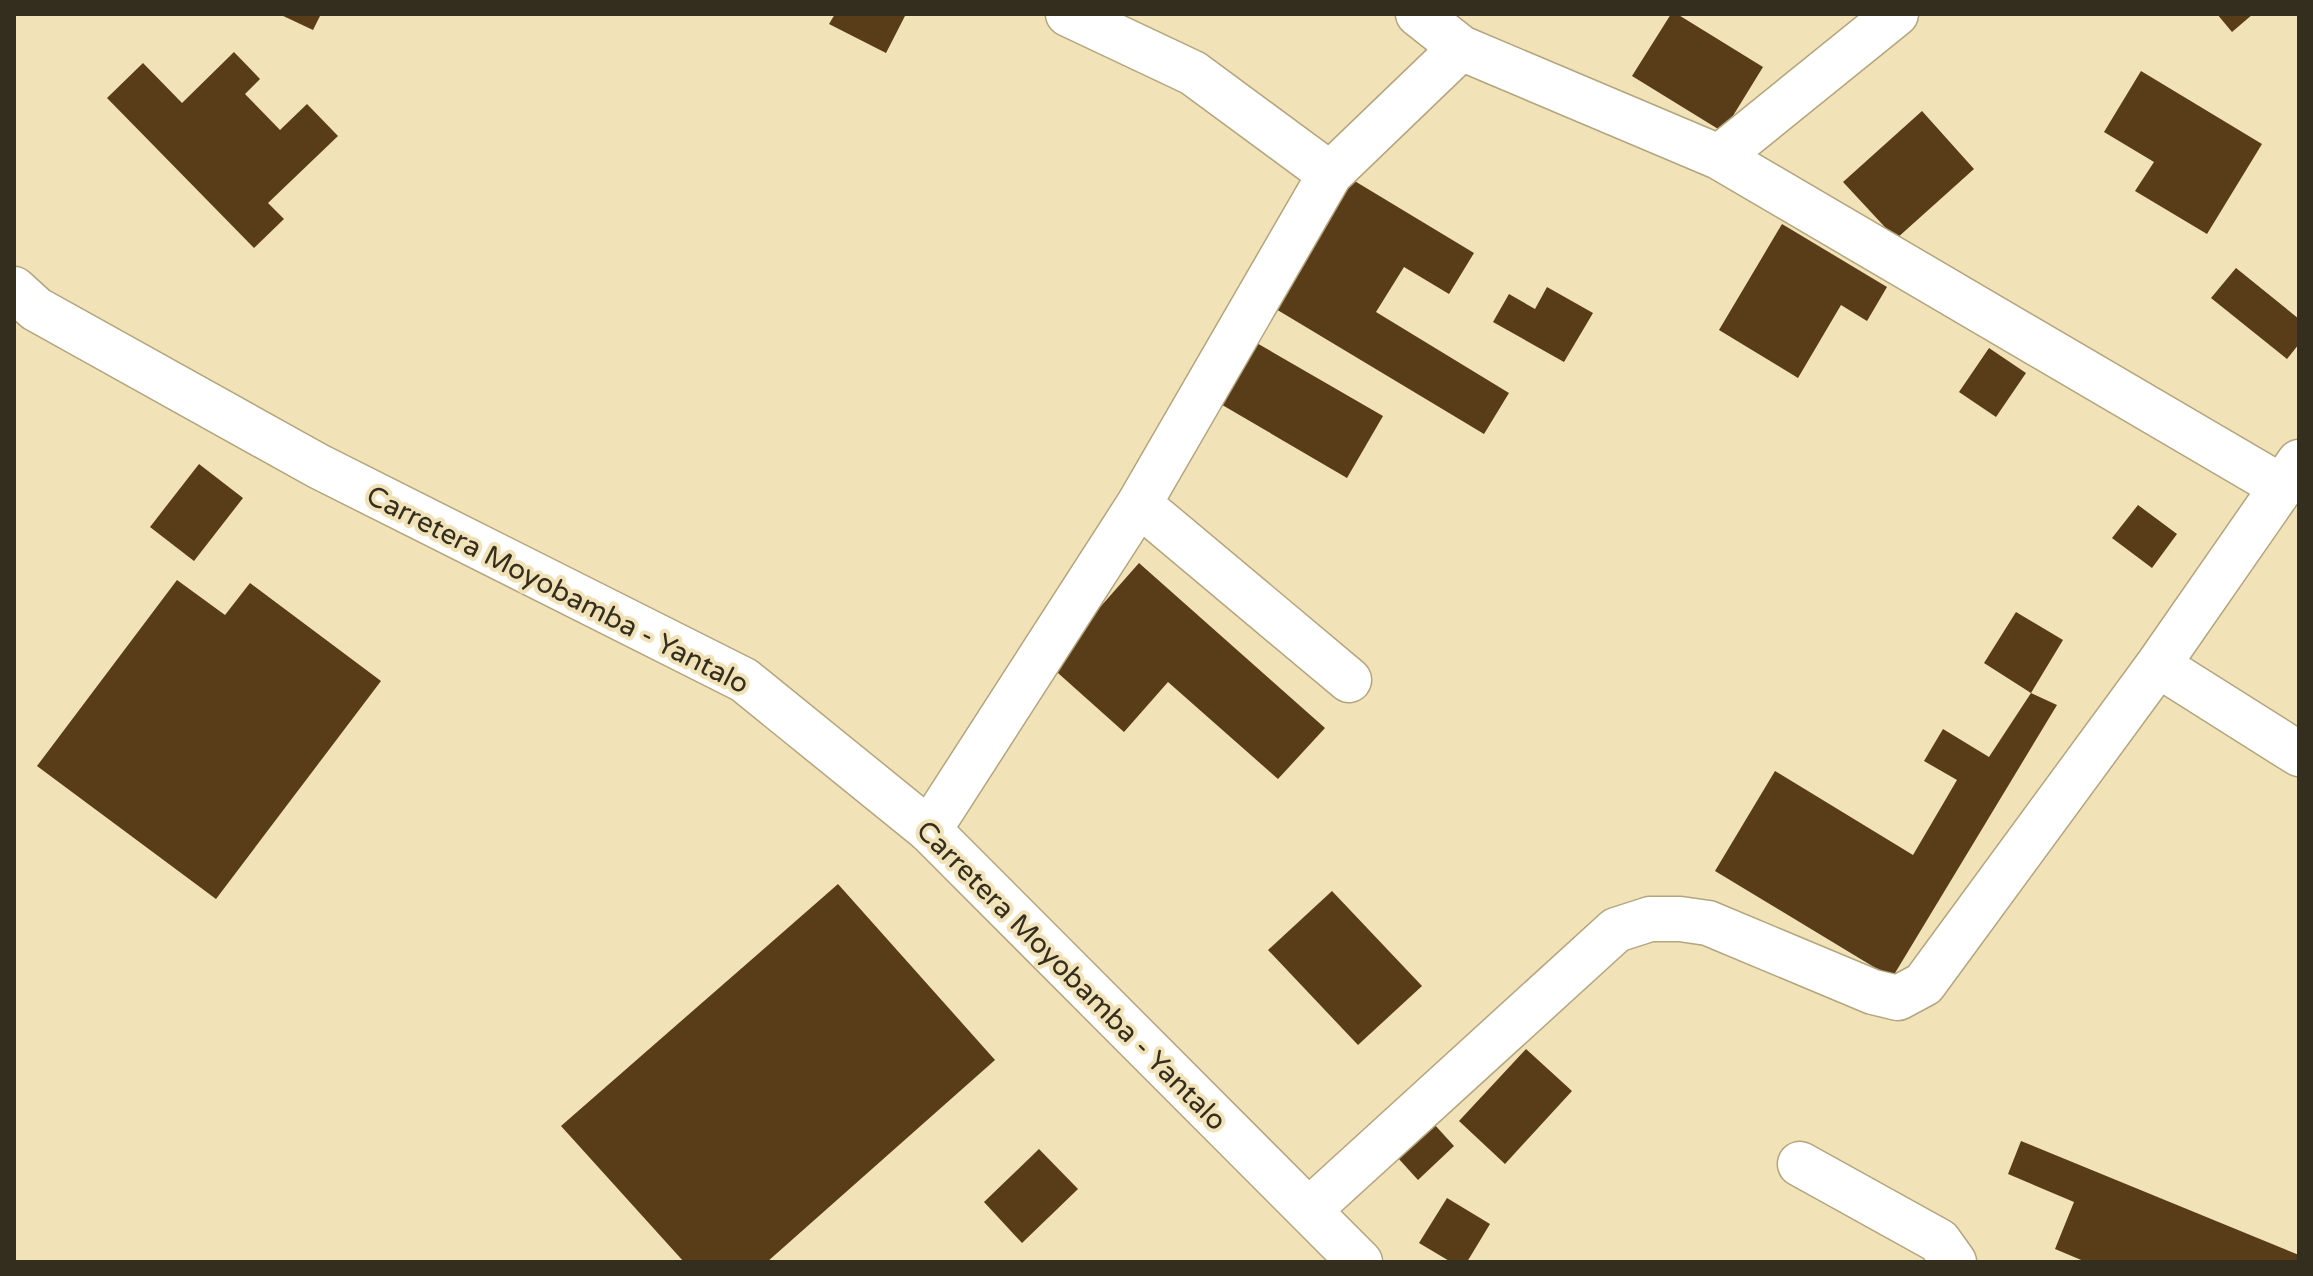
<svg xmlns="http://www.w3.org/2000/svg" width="2313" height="1276" viewBox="0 0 2313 1276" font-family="'Varela Round',sans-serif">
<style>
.building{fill:#593d19}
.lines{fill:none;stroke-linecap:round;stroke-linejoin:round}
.minor-casing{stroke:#b3a57d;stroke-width:47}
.major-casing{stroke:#b3a57d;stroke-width:47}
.minor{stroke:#fff;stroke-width:44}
.major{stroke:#fff;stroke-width:44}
.labels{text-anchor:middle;stroke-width:8;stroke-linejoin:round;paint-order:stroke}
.street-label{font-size:28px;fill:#342e1e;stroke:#f1e2b8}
</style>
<rect width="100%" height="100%" fill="#f1e2b8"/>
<path class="building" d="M279,14H321L313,30Z
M835,14H906L886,53L829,24Z
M1671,14H1677L1763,67L1723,132L1632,76Z
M2217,14H2253L2232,32Z
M234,52L260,79L245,94L280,130L307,104L338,136L268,203L284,219L254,248L107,98L143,63L182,103Z
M2141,71L2262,144L2207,234L2135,191L2154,162L2104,132Z
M1922,111L1974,169L1896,239L1843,182Z
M1348,177L1474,253L1449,294L1404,267L1376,312L1509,393L1484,434L1269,305Z
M1782,224L1887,287L1867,321L1841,305L1798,378L1719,330Z
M2236,268L2299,319V344L2287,359L2211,298Z
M1547,287L1593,313L1564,362L1493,322L1509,294L1535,309Z
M1248,338L1383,416L1347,478L1212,399Z
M1989,348L2026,373L1996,417L1959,392Z
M199,464L243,498L194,561L150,527Z
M2138,505L2177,534L2152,568L2112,538Z
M1139,563L1325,728L1278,779L1168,682L1124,732L1049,665Z
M177,580L225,615L250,583L381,681L216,899L37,766Z
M2016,612L2063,640L2031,693L1984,663Z
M2031,693L2057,705L1892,978L1715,871L1775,771L1913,855L1957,780L1924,761L1943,729L1989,757Z
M838,884L995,1060L767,1262H684L561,1126Z
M1332,891L1422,986L1358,1045L1268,950Z
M1526,1049L1572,1091L1505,1164L1459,1121Z
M1434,1124L1454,1146L1418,1180L1398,1158Z
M2021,1141L2299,1255V1262H2086L2055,1249L2074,1202L2008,1174Z
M1039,1149L1078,1189L1022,1243L984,1202Z
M1447,1198L1490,1224L1467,1262H1451L1419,1243Z"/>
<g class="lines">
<g class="minor-casing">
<path id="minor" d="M1068,14L1193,73L1330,174
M1418,14L1461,48L1719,157L1896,14
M1719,157L2282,487
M1139,504L1349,680
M2158,665L2299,754
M929,830L1139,504L1330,174L1461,48
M1800,1164L1939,1241L1954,1262
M1309,1210L1616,930L1650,919H1680L1708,923L1873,992L1898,998L1924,984L2158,665L2299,462"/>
</g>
<g class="major-casing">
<path id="major" d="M14,289L36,309L318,466L744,680L929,830L1360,1262"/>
</g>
<use href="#minor" class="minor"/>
<use href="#major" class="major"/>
</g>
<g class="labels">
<g class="street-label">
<text transform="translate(558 589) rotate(27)" y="10">Carretera Moyobamba - Yantalo</text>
<text transform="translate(1072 975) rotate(45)" y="10">Carretera Moyobamba - Yantalo</text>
</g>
</g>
<rect width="2313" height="1276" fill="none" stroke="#342e1e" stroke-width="32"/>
</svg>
